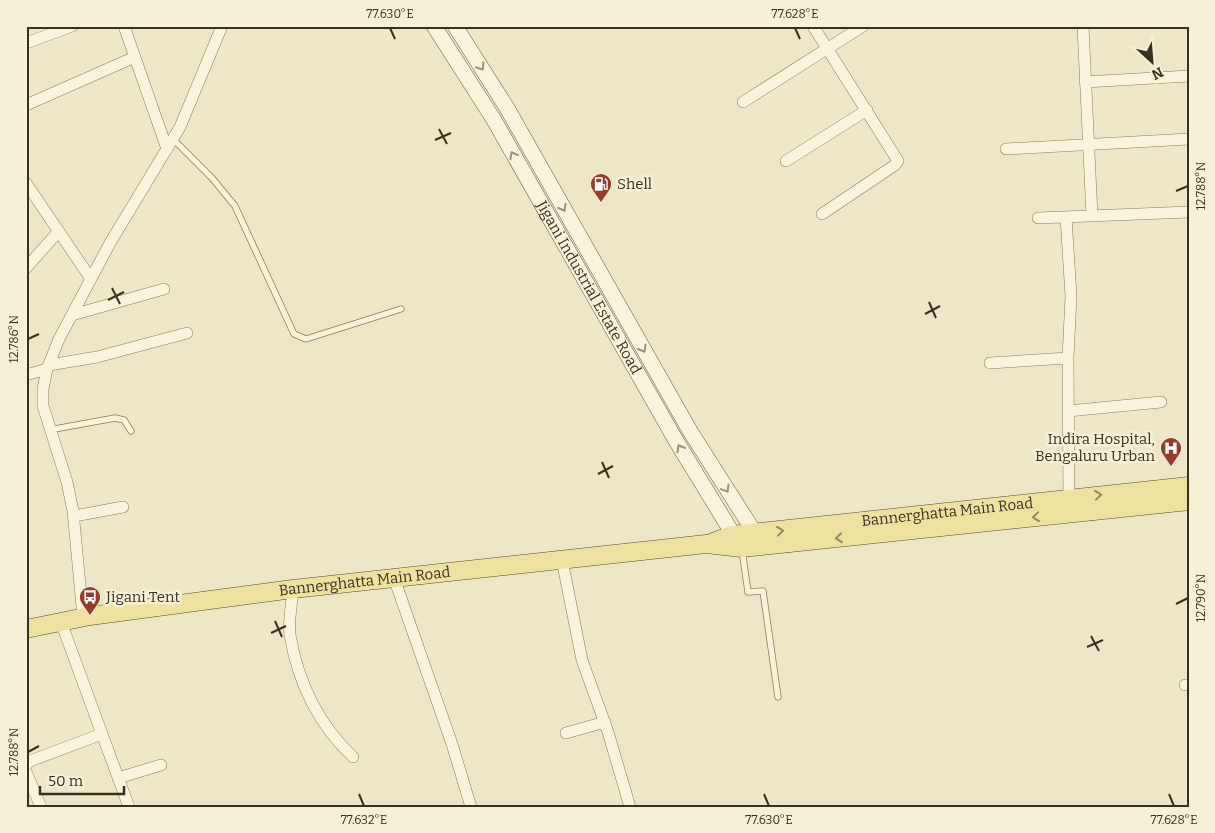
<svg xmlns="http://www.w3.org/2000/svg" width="1215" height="833" viewBox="0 0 1215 833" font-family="Bitter,serif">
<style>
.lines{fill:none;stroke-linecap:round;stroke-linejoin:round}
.service-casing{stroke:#897a5c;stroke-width:7}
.minor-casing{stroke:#897a5c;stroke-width:12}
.secondary-casing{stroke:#6b5b3f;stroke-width:16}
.primary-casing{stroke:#574830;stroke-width:19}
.service{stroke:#f8f3da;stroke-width:5.5}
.minor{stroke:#f8f3da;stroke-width:11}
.secondary{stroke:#f8f3da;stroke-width:15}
.primary{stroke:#efe1a0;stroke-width:18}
.oneway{stroke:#99927d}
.oneway2{stroke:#948860}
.ticks{fill:none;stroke:#3a3020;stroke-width:2}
.labels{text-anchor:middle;stroke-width:5;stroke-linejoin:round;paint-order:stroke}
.poi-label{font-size:15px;fill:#3a3020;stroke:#f5f0d6;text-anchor:start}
.street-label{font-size:15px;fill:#3a3020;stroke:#f5f0d6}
.neatline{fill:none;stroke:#3a3020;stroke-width:2}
.ticks-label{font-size:12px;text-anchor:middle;fill:#3a3020}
</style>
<rect width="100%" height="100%" fill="#eee7c7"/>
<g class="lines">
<g class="service-casing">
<path id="service" d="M173,139L212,178L235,206L294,334L306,339L401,309
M49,430L115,418L124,420L131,431
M742,550L748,592L763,591L778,697"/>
</g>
<g class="minor-casing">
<path id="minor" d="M124,26L167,149
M813,26L898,161L895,165L822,214
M1083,26L1092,216
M29,42L72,26
M1085,82L1189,76
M743,102L863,26
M26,105L135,57
M1006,149L1189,139
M786,161L867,110
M26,183L91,279
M1066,217L1071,296L1068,358L1069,504
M1038,218L1189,212
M26,268L58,232
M72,315L164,289
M990,363L1068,358
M49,365L97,357L187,333
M26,375L47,369
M1068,411L1161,402
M74,516L123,507
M562,560L582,660L608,732L630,807
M394,578L452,744L471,807
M293,589C292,604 288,621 290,635C298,682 319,725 353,757
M83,617L73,511L67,482L43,406V389L47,369L59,339L110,243L180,127L222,26
M1185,685H1189
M566,733L605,722
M102,734L129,807
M26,765L30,761L102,734L61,622
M26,772L41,807
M118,778L161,765"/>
</g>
<g class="secondary-casing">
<g id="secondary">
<path id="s1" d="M434,26L494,120L675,439L739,544"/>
<path d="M455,26L507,108L690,431L760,541"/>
</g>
</g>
<g class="primary-casing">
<g id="primary">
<path id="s2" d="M711,543L732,535L1189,486"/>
<path id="s3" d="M26,629L90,616L293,589L706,544L742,548L1189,501"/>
</g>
</g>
<use href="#service" class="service"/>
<use href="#minor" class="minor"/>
<use href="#secondary" class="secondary"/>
<use href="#primary" class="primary"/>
</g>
<defs><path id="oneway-chevron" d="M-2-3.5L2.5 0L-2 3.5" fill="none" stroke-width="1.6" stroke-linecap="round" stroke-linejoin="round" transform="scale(1.25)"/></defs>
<g class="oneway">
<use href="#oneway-chevron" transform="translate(481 67) rotate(58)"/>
<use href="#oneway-chevron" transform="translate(513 155) rotate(-119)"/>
<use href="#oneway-chevron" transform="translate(563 208) rotate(61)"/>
<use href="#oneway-chevron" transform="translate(643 349) rotate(60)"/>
<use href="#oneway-chevron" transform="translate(680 448) rotate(-120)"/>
<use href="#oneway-chevron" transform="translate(726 489) rotate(59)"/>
</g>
<g class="oneway2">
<use href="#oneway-chevron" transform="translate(1098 495) rotate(-6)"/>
<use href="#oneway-chevron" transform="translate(1036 517) rotate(174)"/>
<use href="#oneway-chevron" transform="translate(780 531) rotate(-7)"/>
<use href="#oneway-chevron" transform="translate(839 538) rotate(174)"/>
</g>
<path class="ticks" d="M390,28L395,39M795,28L800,39M439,129L447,144M435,140L451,133M1176,191L1188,186M112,288L120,304M108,300L124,292M929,302L936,318M925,314L940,306M28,339L39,334M602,462L609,478M598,474L613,466M1176,604L1188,598M275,621L282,637M271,633L286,626M1091,636L1099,651M1087,647L1103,640M28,752L39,746M359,794L364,806M764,794L769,806M1169,794L1174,806"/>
<defs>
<g id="fuel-pin" transform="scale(1.125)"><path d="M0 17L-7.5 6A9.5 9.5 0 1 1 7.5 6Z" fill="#973b2e" stroke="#f5f0d6"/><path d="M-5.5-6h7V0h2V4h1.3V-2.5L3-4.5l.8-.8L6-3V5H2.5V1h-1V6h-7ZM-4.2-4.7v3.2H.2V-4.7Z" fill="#fff"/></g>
<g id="hospital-pin" transform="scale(1.125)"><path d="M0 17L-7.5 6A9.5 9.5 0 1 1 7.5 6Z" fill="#973b2e" stroke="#f5f0d6"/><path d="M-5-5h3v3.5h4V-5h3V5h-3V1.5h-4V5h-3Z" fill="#fff"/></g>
<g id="bus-pin" transform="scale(1.125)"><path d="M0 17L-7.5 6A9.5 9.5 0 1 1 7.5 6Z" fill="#973b2e" stroke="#f5f0d6"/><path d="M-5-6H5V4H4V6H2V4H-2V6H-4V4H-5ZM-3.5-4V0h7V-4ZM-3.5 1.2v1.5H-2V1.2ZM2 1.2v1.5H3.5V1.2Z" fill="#fff"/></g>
</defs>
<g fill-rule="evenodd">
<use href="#fuel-pin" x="601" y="184"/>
<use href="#hospital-pin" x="1171" y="448"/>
<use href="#bus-pin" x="90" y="597"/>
</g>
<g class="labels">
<g class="poi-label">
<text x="617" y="189">Shell</text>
<text x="1155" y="444" text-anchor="end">Indira Hospital,<tspan x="1155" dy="17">Bengaluru Urban</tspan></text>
<text x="106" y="602">Jigani Tent</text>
</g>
<g class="street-label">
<text dy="5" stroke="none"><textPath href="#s1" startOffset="304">Jigani Industrial Estate Road</textPath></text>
<text dy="5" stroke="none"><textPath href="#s2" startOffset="239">Bannerghatta Main Road</textPath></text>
<text dy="5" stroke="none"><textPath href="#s3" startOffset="342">Bannerghatta Main Road</textPath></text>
</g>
</g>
<rect width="1215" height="833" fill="none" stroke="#f5f0d6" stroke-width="55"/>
<g transform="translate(1152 62) rotate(154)" stroke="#f5f0d6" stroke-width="4" paint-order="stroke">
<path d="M0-4L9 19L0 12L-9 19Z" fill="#3a3020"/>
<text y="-8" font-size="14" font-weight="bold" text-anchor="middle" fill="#3a3020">N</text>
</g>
<path d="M40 786v8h84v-8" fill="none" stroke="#3a3020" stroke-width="2.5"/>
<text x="48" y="786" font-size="15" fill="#3a3020" stroke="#f5f0d6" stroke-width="4" paint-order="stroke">50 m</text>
<rect x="28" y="28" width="1160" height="778" class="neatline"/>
<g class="ticks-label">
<text x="390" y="18">77.630°E</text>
<text x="795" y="18">77.628°E</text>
<text transform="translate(1201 186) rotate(-90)" y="4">12.788°N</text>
<text transform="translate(14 339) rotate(-90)" y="4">12.786°N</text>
<text transform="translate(1201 598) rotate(-90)" y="4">12.790°N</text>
<text transform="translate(14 752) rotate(-90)" y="4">12.788°N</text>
<text x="364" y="824">77.632°E</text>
<text x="769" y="824">77.630°E</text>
<text x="1174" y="824">77.628°E</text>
</g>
</svg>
